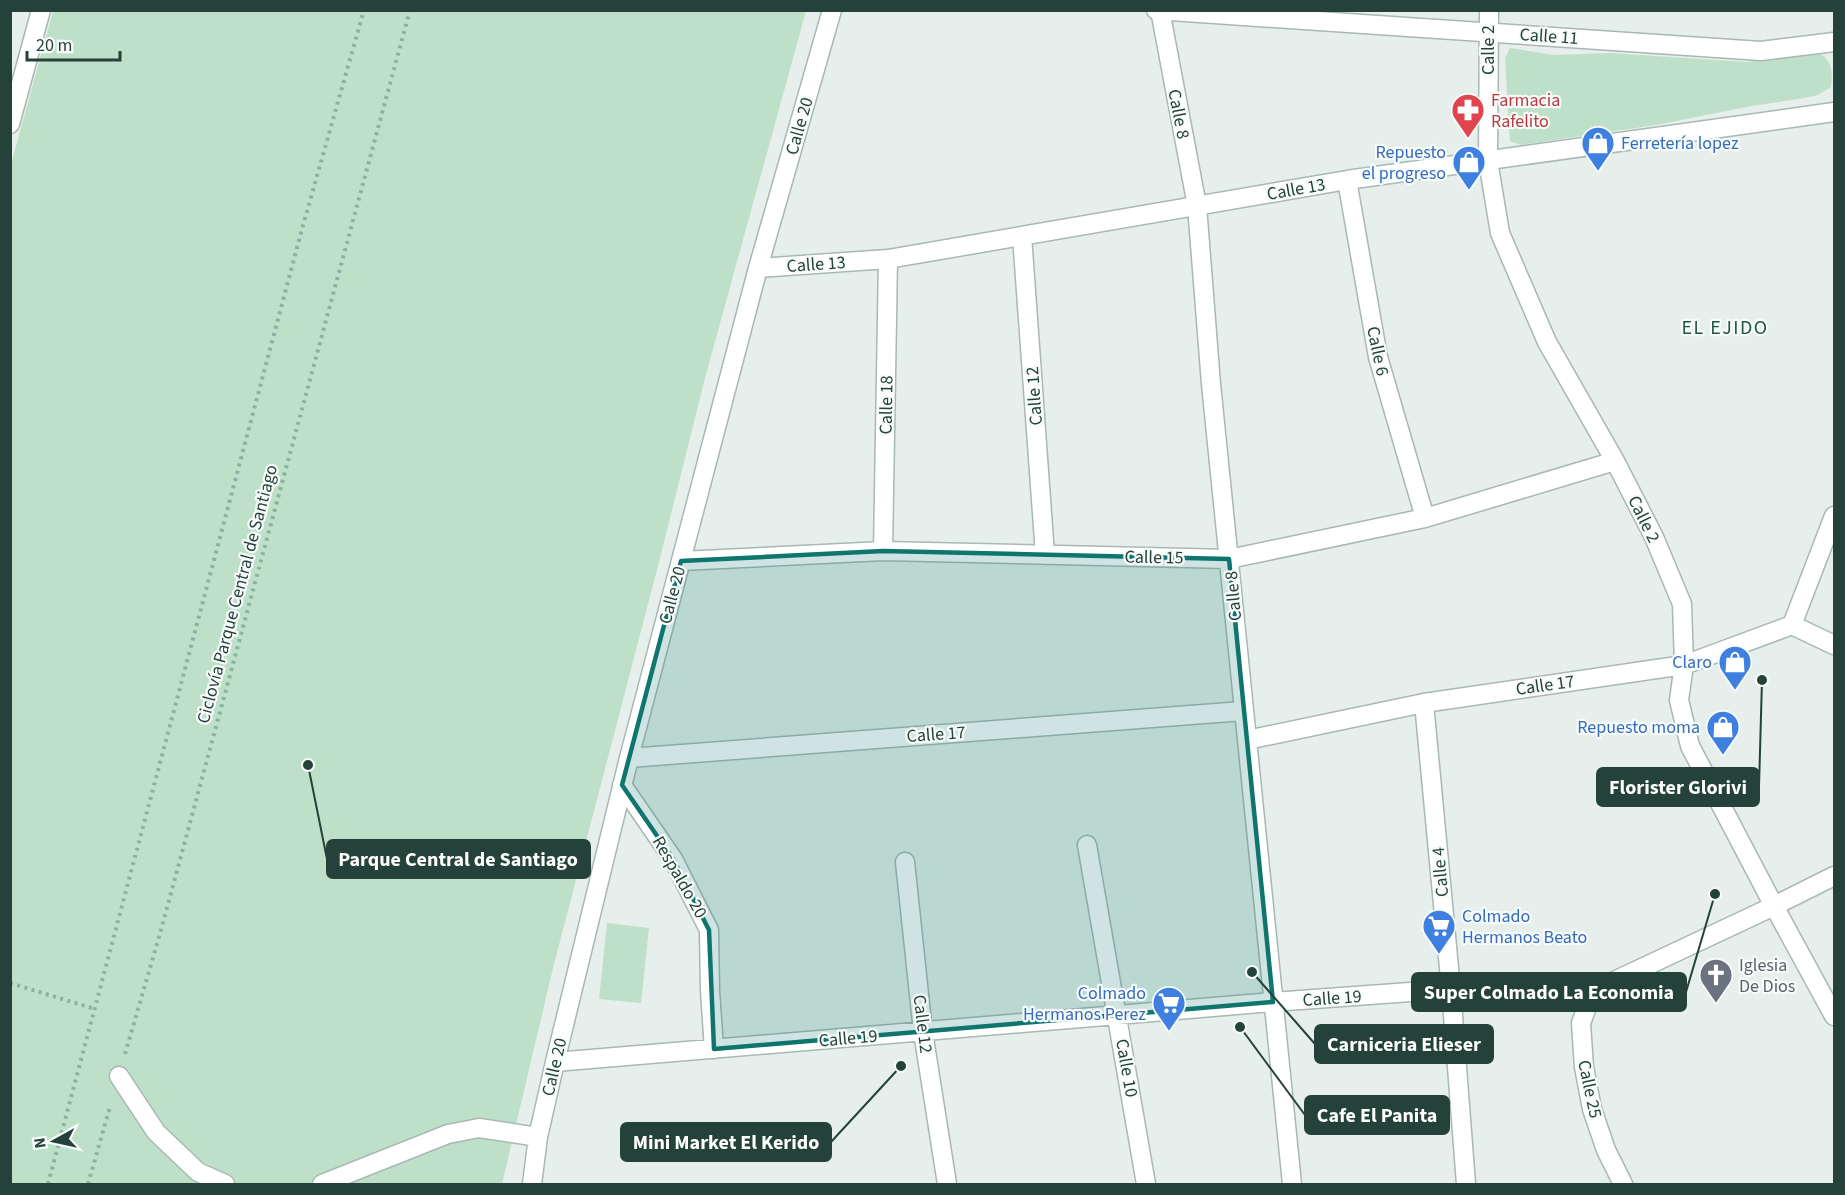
<svg xmlns="http://www.w3.org/2000/svg" width="1845" height="1195" viewBox="0 0 1845 1195" font-family="'Source Sans 3',sans-serif">
<style>
.green{fill:#bfe0c8}
.lines{fill:none;stroke-linecap:round;stroke-linejoin:round}
.minor-casing{stroke:#a8b8b2;stroke-width:21}
.path{stroke:#86b3a5;stroke-width:4;stroke-dasharray:3 4.5;stroke-linecap:butt}
.minor{stroke:#fff;stroke-width:18}
.marked{fill:#0f766e;fill-opacity:0.2;stroke:#0f766e;stroke-width:4.5;stroke-linejoin:round}
.labels{text-anchor:middle;stroke-width:4.5;stroke-linejoin:round;paint-order:stroke}
.street-label{font-size:18px;fill:#24423a;stroke:#f7fbf9}
.health-label{font-size:18px;fill:#be3a42;stroke:#f7fbf9;text-anchor:start}
.shop-label{font-size:18px;fill:#366cbe;stroke:#f7fbf9;text-anchor:end}
.worship-label{font-size:18px;fill:#5b616d;stroke:#f7fbf9;text-anchor:start}
.neighbourhood-label{font-size:20px;letter-spacing:1.5px;fill:#1f5548;stroke:#f7fbf9}
.leader{fill:none;stroke:#24423a;stroke-width:2}
.callout-dot{fill:#24423a;stroke:#f7fbf9;stroke-width:2}
.callout{fill:#24423a;stroke:#24423a;stroke-width:2}
.callout-label{font-size:20px;text-anchor:middle;font-weight:bold;fill:#fff}
</style>
<rect width="100%" height="100%" fill="#e6efeb"/>
<path class="green" d="M53,11H806L705,378L659,562L553,968L502,1184H11L10,168Z
M1510,48L1553,55L1610,53L1746,62L1818,52C1832,60 1833,72 1831,87L1818,95L1798,99L1751,106L1656,125L1521,145L1510,141L1505,58Z
M607,923L649,928L641,1003L599,999Z"/>
<g class="lines">
<g class="minor-casing">
<path id="minor" d="M1156,10L1761,51L1834,42
M1160,10L1197,206L1211,384L1292,1184
M1489,10L1488,161L1500,233L1547,342L1615,461L1654,537L1682,604L1684,665L1679,700L1690,746L1774,906L1834,1016
M10,124L41,10
M1347,180L1378,357L1425,518
M1022,236L1045,555
M758,268L888,259L1347,180L1834,112
M883,551L888,259
M681,561L883,551L1229,559L1425,518L1615,461
M1792,625L1834,516
M1424,703L1451,989L1466,1184
M1247,740L1424,703L1684,665L1792,625L1834,645
M629,758L1243,711
M622,785L673,859L709,930L710,991L714,1049
M1087,845L1146,1184
M905,862L923,1032L947,1184
M1593,991L1581,1023L1584,1067L1592,1109L1606,1150L1623,1184
M555,1062L1273,1002L1451,989L1593,991L1774,906L1834,876
M119,1076L156,1132L198,1172L225,1184
M322,1184L448,1134L479,1128L538,1137
M532,1184L538,1137L555,1062L629,758L758,268L832,10"/>
</g>
<path class="path" d="M10,983L95,1009
M125,1054L161,930L410,10
M48,1184L302,229L364,10
M88,1184L110,1107"/>
<use href="#minor" class="minor"/>
</g>
<path class="marked" d="M883,551L1229,559L1273,1002L714,1049L709,930L673,859L622,785L681,561Z"/>
<defs>
<g id="pharmacy-pin" transform="scale(1.725)"><path d="M0 17L-7.5 6A9.5 9.5 0 1 1 7.5 6Z" fill="#e0444e" stroke="#f7fbf9"/><path d="M-2-6h4v4h4v4h-4v4h-4v-4h-4v-4h4Z" fill="#fff"/></g>
<g id="shop-pin" transform="scale(1.725)"><path d="M0 17L-7.5 6A9.5 9.5 0 1 1 7.5 6Z" fill="#3f7fe0" stroke="#f7fbf9"/><path d="M-5-2.5h2.3a2.7 3.5 0 0 1 5.4 0H5L5.5 6h-11ZM-1.5-2.5h3a1.5 2.3 0 0 0-3 0Z" fill="#fff"/></g>
<g id="supermarket-pin" transform="scale(1.725)"><path d="M0 17L-7.5 6A9.5 9.5 0 1 1 7.5 6Z" fill="#3f7fe0" stroke="#f7fbf9"/><path d="M-6-5.5h2.5l.6 2H6L4.5 2H-2.5L-4.4-4H-6ZM-1.5 3.2a1.3 1.3 0 1 0 .1 0ZM3 3.2a1.3 1.3 0 1 0 .1 0Z" fill="#fff"/></g>
<g id="church-pin" transform="scale(1.725)"><path d="M0 17L-7.5 6A9.5 9.5 0 1 1 7.5 6Z" fill="#6b7280" stroke="#f7fbf9"/><path d="M-1.2-6h2.4v3.5h3.3v2.4h-3.3V6h-2.4V-.1h-3.3v-2.4h3.3Z" fill="#fff"/></g>
</defs>
<g fill-rule="evenodd">
<use href="#pharmacy-pin" x="1468" y="110"/>
<use href="#shop-pin" x="1598" y="143"/>
<use href="#shop-pin" x="1469" y="162"/>
<use href="#shop-pin" x="1735" y="662"/>
<use href="#shop-pin" x="1723" y="727"/>
<use href="#supermarket-pin" x="1439" y="926"/>
<use href="#church-pin" x="1716" y="975"/>
<use href="#supermarket-pin" x="1169" y="1003"/>
</g>
<g class="labels">
<g class="street-label">
<text transform="translate(1549 36) rotate(4)" y="6">Calle 11</text>
<text transform="translate(1488 50) rotate(-90)" y="6">Calle 2</text>
<text transform="translate(1179 114) rotate(79)" y="6">Calle 8</text>
<text transform="translate(799 126) rotate(-74)" y="6">Calle 20</text>
<text transform="translate(1296 189) rotate(-10)" y="6">Calle 13</text>
<text transform="translate(816 264) rotate(-4)" y="6">Calle 13</text>
<text transform="translate(1378 351) rotate(78)" y="6">Calle 6</text>
<text transform="translate(1034 396) rotate(-94)" y="6">Calle 12</text>
<text transform="translate(886 405) rotate(-89)" y="6">Calle 18</text>
<text transform="translate(1644 519) rotate(64)" y="6">Calle 2</text>
<text transform="translate(1154 557) rotate(1)" y="6">Calle 15</text>
<text transform="translate(237 594) rotate(-75)" y="6">Ciclovía Parque Central de Santiago</text>
<text transform="translate(672 595) rotate(-75)" y="6">Calle 20</text>
<text transform="translate(1233 596) rotate(-95)" y="6">Calle 8</text>
<text transform="translate(1545 685) rotate(-8)" y="6">Calle 17</text>
<text transform="translate(936 734) rotate(-4)" y="6">Calle 17</text>
<text transform="translate(1440 872) rotate(-95)" y="6">Calle 4</text>
<text transform="translate(680 877) rotate(60)" y="6">Respaldo 20</text>
<text transform="translate(1332 998) rotate(-4)" y="6">Calle 19</text>
<text transform="translate(923 1024) rotate(83)" y="6">Calle 12</text>
<text transform="translate(848 1038) rotate(-5)" y="6">Calle 19</text>
<text transform="translate(554 1067) rotate(-77)" y="6">Calle 20</text>
<text transform="translate(1127 1068) rotate(80)" y="6">Calle 10</text>
<text transform="translate(1590 1089) rotate(78)" y="6">Calle 25</text>
</g>
<g class="health-label">
<text x="1491" y="106">Farmacia<tspan x="1491" dy="21">Rafelito</tspan></text>
</g>
<g class="shop-label">
<text x="1621" y="149" text-anchor="start">Ferretería lopez</text>
<text x="1446" y="158">Repuesto<tspan x="1446" dy="21">el progreso</tspan></text>
<text x="1712" y="668">Claro</text>
<text x="1700" y="733">Repuesto moma</text>
<text x="1462" y="922" text-anchor="start">Colmado<tspan x="1462" dy="21">Hermanos Beato</tspan></text>
<text x="1146" y="999">Colmado<tspan x="1146" dy="21">Hermanos Perez</tspan></text>
</g>
<g class="worship-label">
<text x="1739" y="971">Iglesia<tspan x="1739" dy="21">De Dios</tspan></text>
</g>
<g class="neighbourhood-label">
<text x="1725" y="334">EL EJIDO</text>
</g>
</g>
<path class="leader" d="M1762 680L1759 787M308 765L327 859M1715 894L1686 992M1252 972L1315 1044M1240 1027L1305 1115M901 1066L831 1142"/>
<g class="callout-dot">
<circle cx="1762" cy="680" r="6"/>
<circle cx="308" cy="765" r="6"/>
<circle cx="1715" cy="894" r="6"/>
<circle cx="1252" cy="972" r="6"/>
<circle cx="1240" cy="1027" r="6"/>
<circle cx="901" cy="1066" r="6"/>
</g>
<g class="callout">
<rect x="1597" y="768" width="162" height="38" rx="6"/>
<rect x="327" y="840" width="263" height="38" rx="6"/>
<rect x="1412" y="973" width="274" height="38" rx="6"/>
<rect x="1315" y="1025" width="178" height="38" rx="6"/>
<rect x="1305" y="1096" width="144" height="38" rx="6"/>
<rect x="621" y="1123" width="210" height="38" rx="6"/>
</g>
<g class="callout-label">
<text x="1678" y="794">Florister Glorivi</text>
<text x="458" y="866">Parque Central de Santiago</text>
<text x="1549" y="999">Super Colmado La Economia</text>
<text x="1404" y="1051">Carniceria Elieser</text>
<text x="1377" y="1122">Cafe El Panita</text>
<text x="726" y="1149">Mini Market El Kerido</text>
</g>
<rect width="1845" height="1195" fill="none" stroke="#24423a" stroke-width="24"/>
<g transform="translate(54 1141) rotate(262)" stroke="#f7fbf9" stroke-width="4.5" paint-order="stroke">
<path d="M0-4.5L10 22L0 15L-10 22Z" fill="#24423a"/>
<text y="-9" font-size="16" font-weight="bold" text-anchor="middle" fill="#24423a">N</text>
</g>
<path d="M27 51v9h93v-9" fill="none" stroke="#24423a" stroke-width="3"/>
<text x="36" y="51" font-size="18" fill="#24423a" stroke="#f7fbf9" stroke-width="4.5" paint-order="stroke">20 m</text>
</svg>
